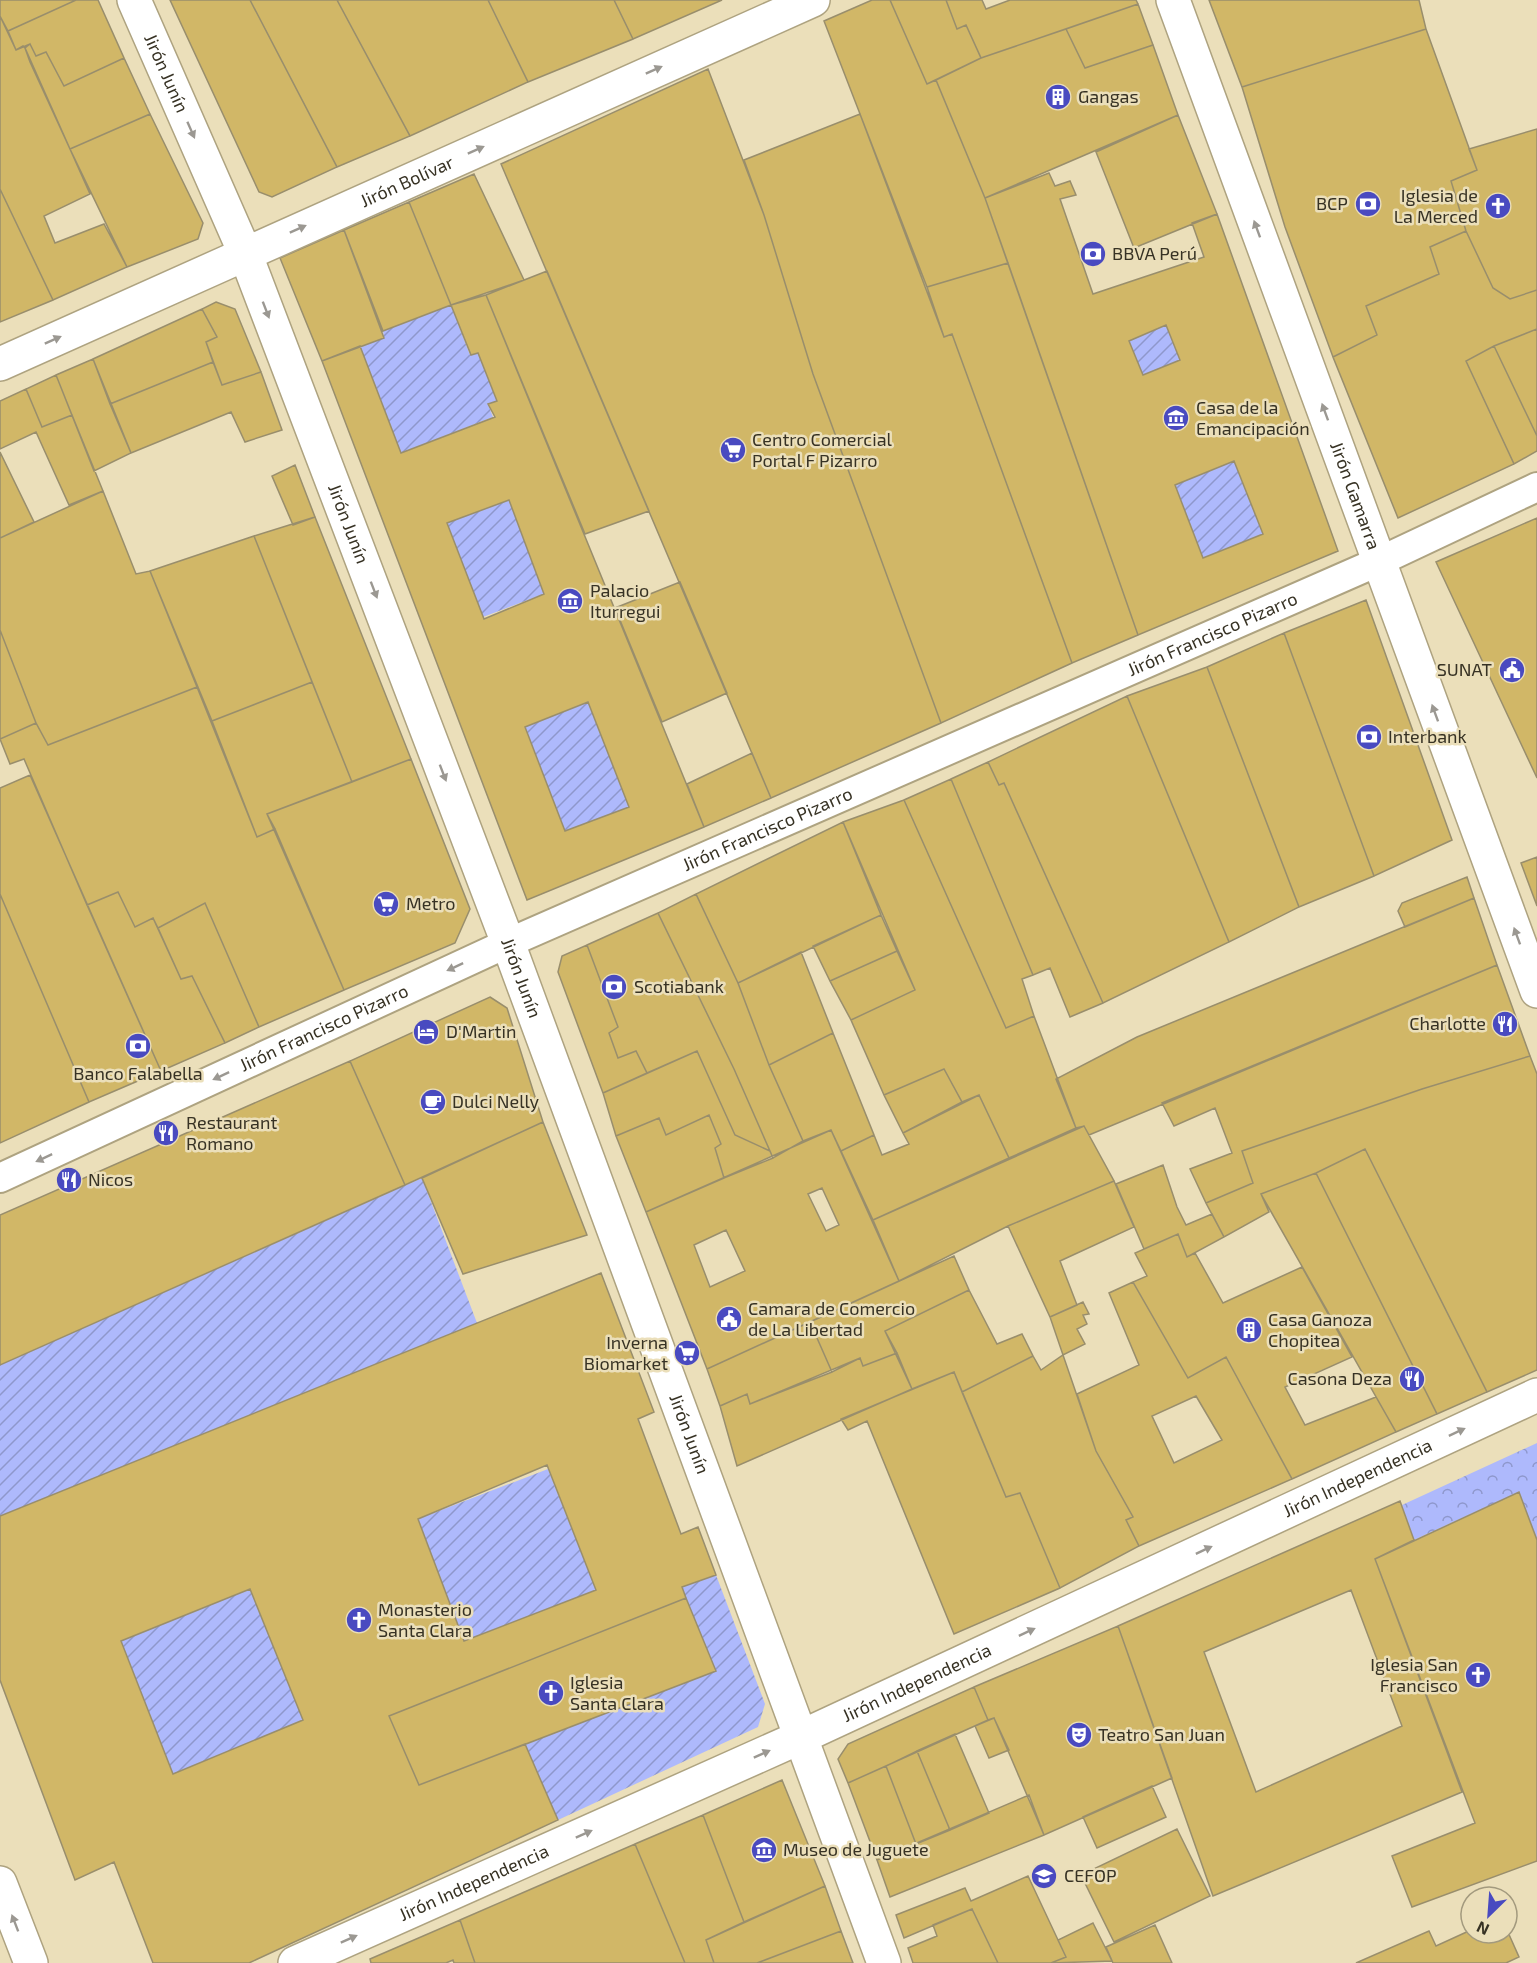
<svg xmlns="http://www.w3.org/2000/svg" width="1537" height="1963" viewBox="0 0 1537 1963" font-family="'Exo 2',sans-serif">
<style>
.park{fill:url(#park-crowns)}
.garden{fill:url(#garden-furrows)}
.building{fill:#d1b767;stroke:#998e6c;stroke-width:1.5;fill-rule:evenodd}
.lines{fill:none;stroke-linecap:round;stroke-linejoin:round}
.pedestrian-casing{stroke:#aea380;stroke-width:32}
.minor-casing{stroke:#aea380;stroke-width:36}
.tertiary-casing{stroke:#aea380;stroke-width:36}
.pedestrian{stroke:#fff;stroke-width:28}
.minor{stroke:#fff;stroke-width:33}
.tertiary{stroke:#fff;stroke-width:33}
.oneway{fill:#9b9892}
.labels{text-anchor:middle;stroke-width:5;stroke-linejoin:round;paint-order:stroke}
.street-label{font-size:18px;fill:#373224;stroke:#ebdfba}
.poi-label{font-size:18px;fill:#373224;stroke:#ebdfba;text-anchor:start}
</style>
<defs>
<pattern id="park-crowns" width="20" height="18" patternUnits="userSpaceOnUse" patternTransform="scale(1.5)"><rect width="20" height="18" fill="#aeb9fc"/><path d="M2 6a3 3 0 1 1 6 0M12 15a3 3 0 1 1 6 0" fill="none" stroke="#8e97cc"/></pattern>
<pattern id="garden-furrows" width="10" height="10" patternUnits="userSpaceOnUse" patternTransform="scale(1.5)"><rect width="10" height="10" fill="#aeb9fc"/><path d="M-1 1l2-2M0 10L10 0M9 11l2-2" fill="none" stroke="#8e97cc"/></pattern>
</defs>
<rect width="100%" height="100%" fill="#ebdfba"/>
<path class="park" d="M1537,1443V1540L1519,1492L1414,1540L1402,1505Z"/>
<path class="garden" d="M451,305L470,355L478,353L497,401L488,404L493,417L401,453L360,346L384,338L383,331Z
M1166,325L1180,360L1143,375L1129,341Z
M1234,461L1263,534L1203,558L1175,485Z
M509,500L544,594L483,617L447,523Z
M588,702L629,807L565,831L525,727Z
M422,1178L477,1323L0,1516V1365Z
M548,1469L596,1590L464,1641L418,1519Z
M716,1575L765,1704L758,1727L558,1820L525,1744L682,1587Z
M250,1589L303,1720L173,1774L121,1641Z"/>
<path class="building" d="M0,0H76L8,31L0,16Z
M76,0H98L124,58L64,86L46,52L36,56L30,44L16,50L8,31Z
M170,0H250L337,167L272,197L259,192Z
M250,0H337L410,136L337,167Z
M337,0H488L528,82L410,136Z
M488,0H614L633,39L528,82Z
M614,0H722L633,39Z
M872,0H890L927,84L936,80L985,198L1008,263L927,287L824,21Z
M890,0H946L957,29L966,25L981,58L927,84Z
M946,0H982L986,9L1010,0H1136L1138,4L981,58L966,25L957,29Z
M1209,0H1419L1426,29L1242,87Z
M1138,4L1153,45L1085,68L1066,29Z
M0,16L16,50L23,46L25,48L90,194L44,216L55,243L104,224L127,267L53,300L0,189Z
M1066,29L1085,68L1153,45L1178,115L985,198L936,80L981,58Z
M1426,29L1477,170L1451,181L1466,231L1430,247L1439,274L1366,306L1377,335L1333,357L1285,227L1242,87Z
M30,44L36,56L46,52L64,86L124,58L150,114L70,149L30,62L25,48Z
M708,69L764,215L813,374L941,723L771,798L501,164Z
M150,114L203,223L198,239L127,267L70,149Z
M860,114L944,337L952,334L1072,663L941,723L813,374L764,215L744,160Z
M1178,115L1217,214L1134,248L1096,152Z
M1537,129V290L1510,299L1493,288L1466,231L1451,181L1477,170L1469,149Z
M1049,173L1055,186L1070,181L1076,195L1060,199L1093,294L1204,257L1192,223L1217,214L1338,551L1138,635L985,198ZM1166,325L1180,360L1143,375L1129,341ZM1234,461L1263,534L1203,558L1175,485Z
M474,174L524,280L451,305L409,202Z
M0,189L53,300L0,322Z
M409,202L451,305L383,331L344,230Z
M344,230L384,338L322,361L280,258Z
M1466,231L1493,288L1510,299L1537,290V329L1494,346L1466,361L1514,464L1398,518L1333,357L1377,335L1366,306L1439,274L1430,247Z
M1008,263L1138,635L1072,663L952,334L944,337L927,287Z
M547,271L649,511L585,534L486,295Z
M486,295L704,827L527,900L322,361L360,346L401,453L495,417L488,404L497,401L478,353L471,355L451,305ZM509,500L544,594L484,619L447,523ZM588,702L629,807L565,831L525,727Z
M216,302L235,309L261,372L222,385L206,342L217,337L202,309Z
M202,309L217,337L206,342L213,362L110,404L93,359Z
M1537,329V436L1494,346Z
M1494,346L1537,436V451L1514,464L1466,361Z
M93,359L131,453L94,471L56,375Z
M213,362L222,385L261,372L282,430L245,442L231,412L131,453L110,404Z
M56,375L72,415L42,427L26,389Z
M26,389L42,427L72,415L103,491L69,505L36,432L0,449V401Z
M0,452L34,522L0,538Z
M295,465L315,517L293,525L272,476Z
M103,491L136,574L150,571L197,687L48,745L36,723L0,630V538Z
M315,517L411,759L352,782L254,536Z
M1537,518V778L1436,562Z
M254,536L312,682L212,721L150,571Z
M680,582L727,693L662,722L615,608Z
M1366,600L1452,840L1374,876L1284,633Z
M0,630L36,723L0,739Z
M1284,633L1374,876L1299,907L1207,667Z
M1207,667L1299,907L1229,942L1127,696Z
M312,682L352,782L267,814L275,829L257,837L212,721Z
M197,687L257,837L275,829L344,990L259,1027L205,903L158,928L153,918L135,927L118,892L87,905L24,759L10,764L0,739L36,723L48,745Z
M1127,696L1229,942L1103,1003L1004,783L999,785L988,762Z
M752,753L771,798L704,827L687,784Z
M411,759L470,909L455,943L344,990L267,814Z
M988,762L999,785L1004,783L1103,1003L1070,1017L1050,968L1033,975L951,779Z
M30,775L161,1071L89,1102L0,894V788Z
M951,779L1033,975L1022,979L1034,1016L1006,1028L904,800Z
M904,800L1006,1028L1034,1016L1076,1128L1009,1158L979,1095L962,1102L944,1069L884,1095L851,1020L915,990L843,822Z
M843,822L881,915L738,983L696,894Z
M1537,857V906L1521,863Z
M1467,877L1474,898L1405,927L1398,911L1402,903Z
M118,892L135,927L153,918L181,979L192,976L225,1043L161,1071L87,905Z
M0,894L89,1102L0,1143Z
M696,894L738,983L769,1065L803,1141L773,1158L734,1069L658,913Z
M1474,898L1497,965L1089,1135L1084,1126L1076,1128L1056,1079L1137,1037Z
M205,903L259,1027L225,1043L192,976L181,979L158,928Z
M658,913L734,1069L770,1151L735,1135L697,1051L647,1073L636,1051L618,1058L609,1033L618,1027L587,945Z
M881,915L897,951L830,981L813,946Z
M587,945L618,1027L609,1033L618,1058L636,1051L647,1073L603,1093L558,972L562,956Z
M897,951L915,990L851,1020L830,981Z
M801,952L833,1033L769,1065L738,983Z
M1497,965L1530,1056L1422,1089L1242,1151L1253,1183L1206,1203L1190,1169L1232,1153L1215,1108L1174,1126L1162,1103Z
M490,997L507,1008L543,1122L405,1185L350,1061Z
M833,1033L874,1135L841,1151L831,1130L803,1141L769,1065Z
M697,1051L735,1135L770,1151L773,1158L724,1178L715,1148L721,1144L709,1115L666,1135L659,1118L616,1136L603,1093Z
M1530,1056L1537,1074V1370L1487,1392L1365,1149L1316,1173L1261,1194L1269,1212L1224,1237L1206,1203L1253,1183L1242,1151L1422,1089Z
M350,1061L405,1185L0,1365V1215Z
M944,1069L962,1102L903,1133L884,1095Z
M979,1095L1009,1158L873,1220L841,1151L874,1135L882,1155L909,1144L903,1133Z
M709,1115L721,1144L715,1148L724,1178L646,1212L616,1136L659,1118L666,1135Z
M543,1122L587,1235L463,1274L422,1178Z
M1084,1126L1114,1181L1008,1226L899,1281L873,1220Z
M831,1130L899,1281L707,1369L646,1212ZM822,1188L839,1225L826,1231L808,1194ZM726,1230L745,1271L710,1287L694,1245Z
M1365,1149L1487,1392L1437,1414L1316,1173Z
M1163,1165L1177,1207L1186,1225L1212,1214L1224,1237L1187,1257L1178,1234L1144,1249L1116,1184Z
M1316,1173L1437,1414L1396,1432L1261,1194Z
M1114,1181L1134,1227L1060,1261L1077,1305L1050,1317L1008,1226Z
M1178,1234L1187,1257L1195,1253L1223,1303L1302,1267L1352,1357L1285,1387L1305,1425L1376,1397L1396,1432L1292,1479L1226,1357L1188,1378L1133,1282L1147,1276L1135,1253Z
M954,1256L969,1290L885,1331L897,1353L863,1366L860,1358L832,1372L810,1322Z
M601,1273L654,1412L638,1419L681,1534L698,1527L716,1575L682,1587L686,1598L389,1716L419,1785L525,1744L558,1820L249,1963H153L114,1862L75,1880L0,1680V1516ZM547,1465L596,1590L464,1641L418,1519ZM250,1589L303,1720L173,1774L121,1641Z
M1133,1282L1188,1378L1226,1357L1292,1479L1139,1546L1126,1520L1133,1517L1096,1451L1077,1394L1139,1365L1109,1293ZM1196,1396L1222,1440L1174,1463L1152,1416Z
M969,1290L997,1344L1022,1334L1033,1356L962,1392L954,1372L912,1389L885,1331Z
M1083,1302L1089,1314L1083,1315L1087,1324L1077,1329L1085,1344L1063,1355L1050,1317Z
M810,1322L832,1372L750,1404L747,1394L720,1406L707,1369Z
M897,1353L912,1389L737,1466L720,1406L747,1394L750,1404L860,1358L863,1366Z
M1063,1355L1096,1451L1133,1517L1126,1520L1139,1546L1060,1588L1020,1493L1006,1497L962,1392L1033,1356L1041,1370Z
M954,1372L1006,1497L1020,1493L1060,1588L954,1634L867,1421L848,1430L841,1419Z
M1519,1492L1537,1540V1861L1412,1907L1392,1856L1475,1823L1375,1559Z
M1400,1501L1414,1540L1375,1559L1462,1792L1213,1896L1118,1626ZM1351,1590L1402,1726L1256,1792L1204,1652Z
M686,1598L716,1671L419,1785L389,1716Z
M1118,1626L1172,1778L1044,1835L994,1718L988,1720L974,1687Z
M974,1687L988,1720L848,1783L838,1759L848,1744Z
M994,1718L1009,1750L989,1758L975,1726Z
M955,1734L989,1813L950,1830L917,1751Z
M917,1751L950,1830L916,1844L886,1766Z
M886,1766L916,1844L877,1860L848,1783Z
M782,1780L825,1886L744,1922L703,1815Z
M1152,1786L1166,1817L1097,1848L1083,1817Z
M1029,1795L1044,1835L890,1897L877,1860Z
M703,1815L744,1922L706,1940L714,1963H685L635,1844Z
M1177,1829L1210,1896L1114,1942L1081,1875Z
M635,1844L685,1963H475L460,1920Z
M1028,1876L1066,1957L1051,1963H998L972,1909L904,1938L896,1915L965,1888L971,1901Z
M825,1886L841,1931L757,1963H714L706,1940Z
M972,1909L998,1963H913L908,1948L937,1936L933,1925Z
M460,1920L475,1963H454L453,1960L446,1963H371L370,1959Z
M1093,1923L1112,1961L1051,1963L1066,1957L1058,1940Z
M1155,1925L1172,1963H1113L1106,1947Z
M1471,1930V1933H1507V1930L1519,1957L1506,1963H1356L1429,1931L1436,1946Z
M841,1931L853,1963H757Z"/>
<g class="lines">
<g class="pedestrian-casing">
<g id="pedestrian">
<path id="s1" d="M0,1178L508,943L1380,561L1537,487"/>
</g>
</g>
<g class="minor-casing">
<g id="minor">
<path id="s2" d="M134,0L245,253L508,943L884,1963"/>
<path id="s3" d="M1173,0L1537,991"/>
<path d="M0,1883L31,1963"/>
<path id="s4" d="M295,1963L803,1736L1537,1395"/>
</g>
</g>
<g class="tertiary-casing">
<g id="tertiary">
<path id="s5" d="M0,364L813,0"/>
</g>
</g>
<use href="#pedestrian" class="pedestrian"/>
<use href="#minor" class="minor"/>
<use href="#tertiary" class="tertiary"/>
</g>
<defs><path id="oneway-solid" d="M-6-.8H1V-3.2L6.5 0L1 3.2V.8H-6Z" transform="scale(1.5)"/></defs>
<g class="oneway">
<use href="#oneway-solid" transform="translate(654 70) rotate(-24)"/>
<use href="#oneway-solid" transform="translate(191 130) rotate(66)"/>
<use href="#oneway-solid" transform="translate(476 150) rotate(-24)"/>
<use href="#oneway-solid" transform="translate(298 229) rotate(-24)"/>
<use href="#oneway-solid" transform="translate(1257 229) rotate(-110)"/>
<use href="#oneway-solid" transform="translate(266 310) rotate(69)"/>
<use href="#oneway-solid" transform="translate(53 340) rotate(-24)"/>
<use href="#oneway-solid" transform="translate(1325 412) rotate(-110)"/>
<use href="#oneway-solid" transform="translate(374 590) rotate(69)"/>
<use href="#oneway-solid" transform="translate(1435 713) rotate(-110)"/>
<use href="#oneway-solid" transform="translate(443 773) rotate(69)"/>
<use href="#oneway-solid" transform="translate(1517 936) rotate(-110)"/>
<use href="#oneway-solid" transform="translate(455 967) rotate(155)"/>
<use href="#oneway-solid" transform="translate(221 1076) rotate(155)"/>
<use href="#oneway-solid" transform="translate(44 1158) rotate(155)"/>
<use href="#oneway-solid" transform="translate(1457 1432) rotate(-25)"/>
<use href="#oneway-solid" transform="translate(1204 1550) rotate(-25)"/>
<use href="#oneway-solid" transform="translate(1027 1632) rotate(-25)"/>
<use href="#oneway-solid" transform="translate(762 1754) rotate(-24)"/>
<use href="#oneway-solid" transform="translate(584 1834) rotate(-24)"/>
<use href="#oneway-solid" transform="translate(15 1923) rotate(-111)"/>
<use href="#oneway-solid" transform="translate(349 1939) rotate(-24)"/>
</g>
<defs>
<g id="building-disc" transform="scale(1.35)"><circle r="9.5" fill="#494ac0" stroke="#ebdfba"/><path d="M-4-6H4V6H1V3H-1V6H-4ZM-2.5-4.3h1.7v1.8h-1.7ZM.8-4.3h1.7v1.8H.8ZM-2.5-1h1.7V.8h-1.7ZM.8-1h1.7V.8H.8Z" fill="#fff"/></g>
<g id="bank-disc" transform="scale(1.35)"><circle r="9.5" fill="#494ac0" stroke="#ebdfba"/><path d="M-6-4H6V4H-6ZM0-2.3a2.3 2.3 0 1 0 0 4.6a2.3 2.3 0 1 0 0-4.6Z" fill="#fff"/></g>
<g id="church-disc" transform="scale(1.35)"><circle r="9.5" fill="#494ac0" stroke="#ebdfba"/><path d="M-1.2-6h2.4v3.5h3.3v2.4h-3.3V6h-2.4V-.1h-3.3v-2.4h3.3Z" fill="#fff"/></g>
<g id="museum-disc" transform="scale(1.35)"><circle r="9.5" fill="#494ac0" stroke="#ebdfba"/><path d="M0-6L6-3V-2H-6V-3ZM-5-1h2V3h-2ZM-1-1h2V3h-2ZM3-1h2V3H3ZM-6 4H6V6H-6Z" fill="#fff"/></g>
<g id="supermarket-disc" transform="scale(1.35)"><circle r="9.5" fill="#494ac0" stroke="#ebdfba"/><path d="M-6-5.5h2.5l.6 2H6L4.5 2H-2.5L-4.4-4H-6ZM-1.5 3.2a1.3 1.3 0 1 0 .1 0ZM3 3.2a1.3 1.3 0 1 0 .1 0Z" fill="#fff"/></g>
<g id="civic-disc" transform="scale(1.35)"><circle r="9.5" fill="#494ac0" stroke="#ebdfba"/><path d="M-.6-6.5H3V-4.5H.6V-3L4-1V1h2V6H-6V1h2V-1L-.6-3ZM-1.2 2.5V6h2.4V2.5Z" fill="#fff"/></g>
<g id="restaurant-disc" transform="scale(1.35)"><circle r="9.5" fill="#494ac0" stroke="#ebdfba"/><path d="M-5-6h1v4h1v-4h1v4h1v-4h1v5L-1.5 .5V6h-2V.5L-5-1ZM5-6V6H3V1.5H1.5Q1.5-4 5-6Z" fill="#fff"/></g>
<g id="hotel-disc" transform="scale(1.35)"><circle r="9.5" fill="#494ac0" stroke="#ebdfba"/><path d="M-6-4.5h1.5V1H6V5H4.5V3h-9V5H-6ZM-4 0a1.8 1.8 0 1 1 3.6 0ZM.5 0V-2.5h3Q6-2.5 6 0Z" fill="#fff"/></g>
<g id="cafe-disc" transform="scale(1.35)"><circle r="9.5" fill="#494ac0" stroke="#ebdfba"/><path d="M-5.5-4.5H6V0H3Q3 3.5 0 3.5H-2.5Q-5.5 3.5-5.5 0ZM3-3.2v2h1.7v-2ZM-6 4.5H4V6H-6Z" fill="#fff"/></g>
<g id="theatre-disc" transform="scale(1.35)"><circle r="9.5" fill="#494ac0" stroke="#ebdfba"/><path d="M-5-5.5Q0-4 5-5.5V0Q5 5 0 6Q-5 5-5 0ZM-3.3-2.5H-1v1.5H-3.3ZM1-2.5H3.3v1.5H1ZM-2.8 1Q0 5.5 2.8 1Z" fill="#fff"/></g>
<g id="university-disc" transform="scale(1.35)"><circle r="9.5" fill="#494ac0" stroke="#ebdfba"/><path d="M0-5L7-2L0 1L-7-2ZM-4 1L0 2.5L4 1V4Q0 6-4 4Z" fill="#fff"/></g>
</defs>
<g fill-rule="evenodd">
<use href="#building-disc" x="1058" y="97"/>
<use href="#bank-disc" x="1368" y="204"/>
<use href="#church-disc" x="1498" y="206"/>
<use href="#bank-disc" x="1093" y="254"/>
<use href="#museum-disc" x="1176" y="418"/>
<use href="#supermarket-disc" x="733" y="450"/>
<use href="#museum-disc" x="570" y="601"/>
<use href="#civic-disc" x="1512" y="670"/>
<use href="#bank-disc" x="1369" y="737"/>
<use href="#supermarket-disc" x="386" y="904"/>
<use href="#bank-disc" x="614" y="987"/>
<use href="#restaurant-disc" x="1505" y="1024"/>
<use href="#hotel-disc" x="426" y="1032"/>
<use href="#bank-disc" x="138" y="1046"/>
<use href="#cafe-disc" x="433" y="1102"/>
<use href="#restaurant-disc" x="166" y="1133"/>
<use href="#restaurant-disc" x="69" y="1180"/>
<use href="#civic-disc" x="729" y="1319"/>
<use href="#building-disc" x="1249" y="1330"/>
<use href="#supermarket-disc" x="687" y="1353"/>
<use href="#restaurant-disc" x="1412" y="1379"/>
<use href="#church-disc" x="359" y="1620"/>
<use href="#church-disc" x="1478" y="1675"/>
<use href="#church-disc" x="551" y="1693"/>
<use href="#theatre-disc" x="1079" y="1735"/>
<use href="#museum-disc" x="764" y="1850"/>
<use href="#university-disc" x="1044" y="1876"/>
</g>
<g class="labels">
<g class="street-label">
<text dy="6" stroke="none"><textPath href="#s2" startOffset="80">Jirón Junín</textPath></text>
<text dy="6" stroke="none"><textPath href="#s5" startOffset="446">Jirón Bolívar</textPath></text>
<text dy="6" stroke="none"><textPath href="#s3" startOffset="528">Jirón Gamarra</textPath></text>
<text dy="6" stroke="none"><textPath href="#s2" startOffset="566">Jirón Junín</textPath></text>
<text dy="6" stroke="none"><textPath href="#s1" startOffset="1329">Jirón Francisco Pizarro</textPath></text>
<text dy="6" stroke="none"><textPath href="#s1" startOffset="843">Jirón Francisco Pizarro</textPath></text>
<text dy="6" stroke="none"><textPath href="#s2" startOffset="1052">Jirón Junín</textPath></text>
<text dy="6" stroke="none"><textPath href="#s1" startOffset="357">Jirón Francisco Pizarro</textPath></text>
<text dy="6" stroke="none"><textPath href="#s2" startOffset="1538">Jirón Junín</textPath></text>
<text dy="6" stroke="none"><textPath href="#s4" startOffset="1168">Jirón Independencia</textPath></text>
<text dy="6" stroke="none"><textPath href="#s4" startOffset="682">Jirón Independencia</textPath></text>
<text dy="6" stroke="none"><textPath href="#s4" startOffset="196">Jirón Independencia</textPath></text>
</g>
<g class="poi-label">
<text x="1078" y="103">Gangas</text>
<text x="1478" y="202" text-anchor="end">Iglesia de<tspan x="1478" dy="21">La Merced</tspan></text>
<text x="1348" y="210" text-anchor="end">BCP</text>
<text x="1112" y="260">BBVA Perú</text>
<text x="1196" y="414">Casa de la<tspan x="1196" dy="21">Emancipación</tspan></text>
<text x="752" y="446">Centro Comercial<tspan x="752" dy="21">Portal F Pizarro</tspan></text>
<text x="590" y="597">Palacio<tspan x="590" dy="21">Iturregui</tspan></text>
<text x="1492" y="676" text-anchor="end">SUNAT</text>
<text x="1388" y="743">Interbank</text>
<text x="406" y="910">Metro</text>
<text x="634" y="993">Scotiabank</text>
<text x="1486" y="1030" text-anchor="end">Charlotte</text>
<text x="446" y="1038">D'Martin</text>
<text x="138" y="1080" text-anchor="middle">Banco Falabella</text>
<text x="452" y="1108">Dulci Nelly</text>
<text x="186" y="1129">Restaurant<tspan x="186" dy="21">Romano</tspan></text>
<text x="88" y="1186">Nicos</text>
<text x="748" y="1315">Camara de Comercio<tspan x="748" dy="21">de La Libertad</tspan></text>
<text x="1268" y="1326">Casa Ganoza<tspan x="1268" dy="21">Chopitea</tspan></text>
<text x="668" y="1349" text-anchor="end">Inverna<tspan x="668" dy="21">Biomarket</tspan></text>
<text x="1392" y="1385" text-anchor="end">Casona Deza</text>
<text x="378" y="1616">Monasterio<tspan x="378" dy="21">Santa Clara</tspan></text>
<text x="1458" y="1671" text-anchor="end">Iglesia San<tspan x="1458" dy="21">Francisco</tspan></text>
<text x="570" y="1689">Iglesia<tspan x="570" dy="21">Santa Clara</tspan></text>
<text x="1098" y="1741">Teatro San Juan</text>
<text x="783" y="1856">Museo de Juguete</text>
<text x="1064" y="1882">CEFOP</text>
</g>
</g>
<g transform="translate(1489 1915) rotate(205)"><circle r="28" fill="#ebdfba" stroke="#a39a7e" stroke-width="1.5"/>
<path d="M0-4.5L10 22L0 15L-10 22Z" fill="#494ac0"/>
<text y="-9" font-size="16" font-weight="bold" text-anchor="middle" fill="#373224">N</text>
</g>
</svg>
